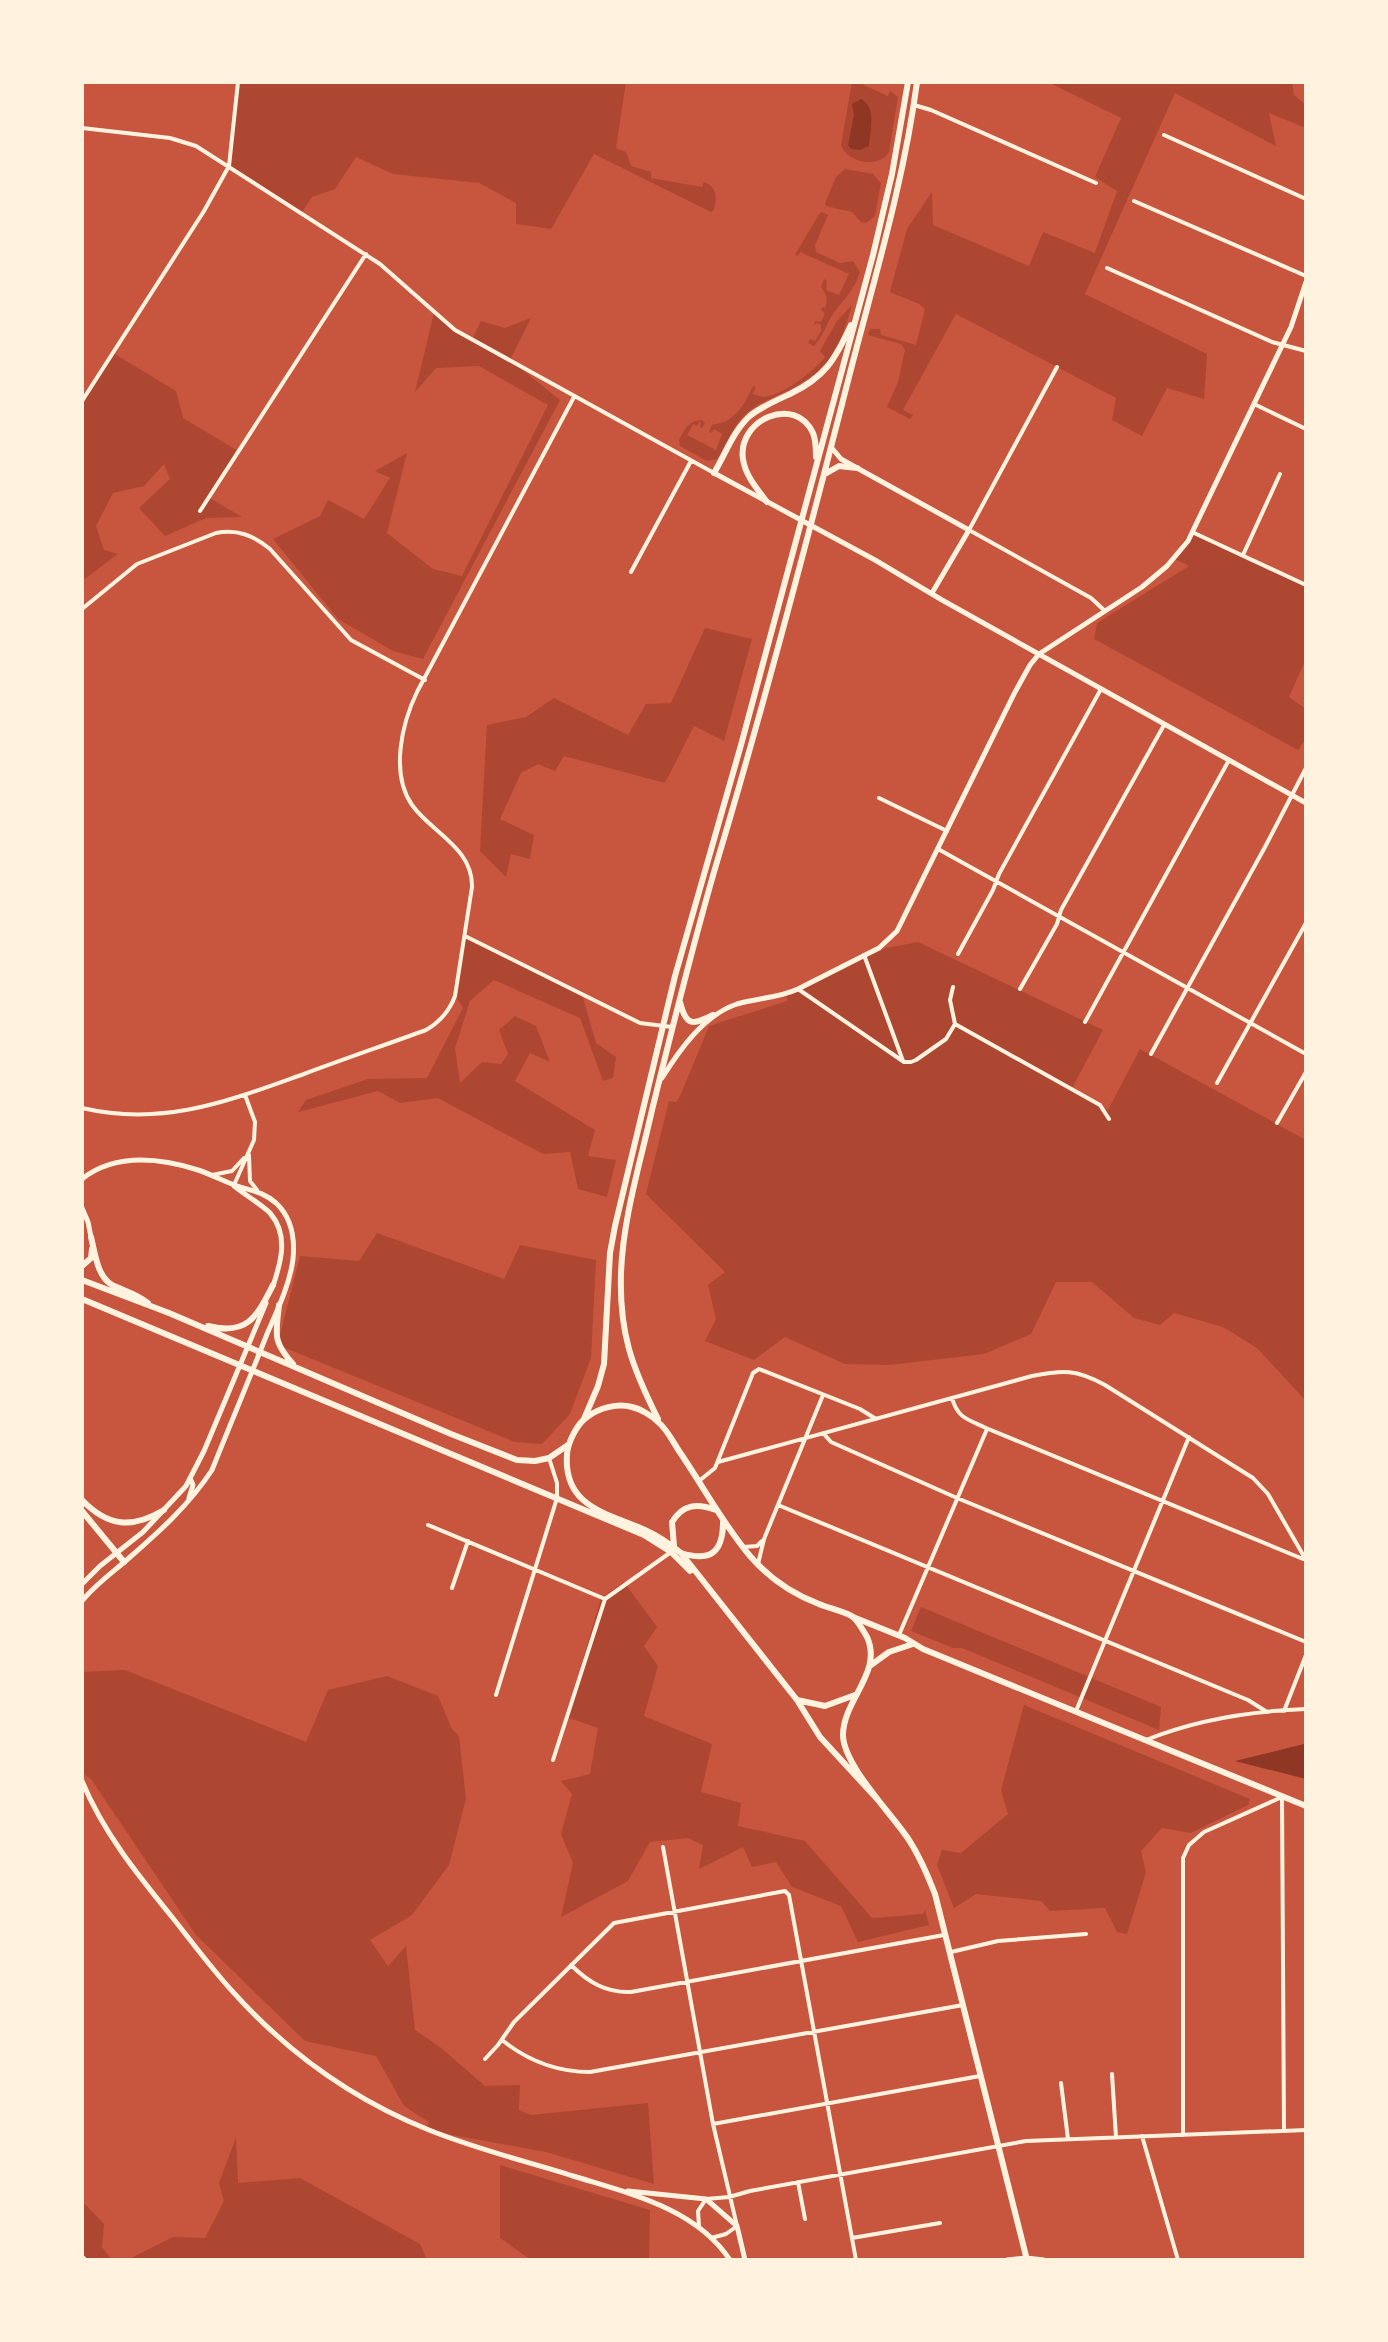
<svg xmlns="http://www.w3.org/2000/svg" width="1388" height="2342" viewBox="0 0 1388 2342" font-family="Jost,sans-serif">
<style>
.green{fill:#ae4732}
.water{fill:#8f3625}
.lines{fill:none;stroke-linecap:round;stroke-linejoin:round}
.service{stroke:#fff3e0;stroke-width:2}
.minor{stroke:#fff3e0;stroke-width:4}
.tertiary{stroke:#fff3e0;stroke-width:5}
.secondary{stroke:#fff3e0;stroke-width:6}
.primary{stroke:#fff3e0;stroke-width:6}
</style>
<rect width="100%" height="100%" fill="#c8553d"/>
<path class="green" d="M237,82H626L616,148L626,152L631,166L651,172V178L702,187L704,182C717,187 717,197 714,210L711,212L594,154L551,229L516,224V203L479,183L393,174L356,157L335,189L312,197L302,212L231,168Z
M852,82H857L888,96L890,91L898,97L889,152C879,169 847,163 841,145Z
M1048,82H1292L1294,95L1306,105V128L1269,113L1276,146L1175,93L1085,294L1207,354L1204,399L1167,388L1142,436L1112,420L1116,398L956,314L903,410L913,415L910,419L887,407L898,382L905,350L901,344L868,335L870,329H880L881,335L916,345L925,309L919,304L890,292L907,229L932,192L933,225L1029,266L1043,232L1095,253L1117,191L1095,177L1121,118Z
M845,169L873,174L881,183L875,216L866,223L861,222L852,212L826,206L825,203L836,177Z
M822,212L828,215L815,245L816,252L840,263L853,261L860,272C855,291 841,301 831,317C825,327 822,338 814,346L808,343L810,339L815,341L821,331V325L817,323L813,326L816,321L821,322L825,313L821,310L822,307L825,308C828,300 827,294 821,287L824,279L827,281L826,290L839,295L849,274L800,252L798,256L795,255L819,214Z
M852,305C839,349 830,370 787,391C774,397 759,403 748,412C733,424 728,443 717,459L707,461L680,446L679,440C685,429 688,421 702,420L705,423L702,428L700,427L701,423L699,422L697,426L693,424L687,435L716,450L722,434L714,429L711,433L709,432L712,425C735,422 744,406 753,386L756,388L752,394C756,395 762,397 765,397C785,394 814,371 825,357L820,351L837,321Z
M434,313L472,340L481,321L505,328L531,318L510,360L560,400L423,659L393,651L338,619L273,539L320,516L328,500L364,519L390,478L375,471L407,453L387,533L433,569L462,576L548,405L479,366L436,368L415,392Z
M113,353L176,391L183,418L238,451L208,497L242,517L206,518L165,536L139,508L170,479L164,464L144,486L113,493L96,526L104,550L118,554L82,581V406Z
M1190,532L1306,587V659L1289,697L1306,709V739L1298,750L1094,639L1097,623L1189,566L1173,558Z
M705,628L752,639L724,741L694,726L665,783L564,756L555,771L538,764L521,773L500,819L534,835L530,859L511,854L506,877L480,851L487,725L526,717L554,698L628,735L646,704L671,703Z
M464,934L582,994L596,1043L616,1057L613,1078L603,1081L580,1018L494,980L470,1001L455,1048L460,1083L482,1062L501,1064L508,1054L499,1030L515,1016L536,1026L550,1062L530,1053L515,1081L595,1130L588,1156L616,1160L607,1197L578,1189L570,1152L543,1154L438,1098L400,1103L378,1091L298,1112L306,1100L368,1079L427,1078L463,1008L454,994Z
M918,942L1103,1030L1071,1090L1108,1110L1140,1049L1306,1140V1401L1257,1348L1223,1327L1174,1313L1160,1325L1134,1318L1092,1282H1056L1031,1334L984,1354L889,1365L845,1364L785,1337L754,1360L705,1341L716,1319L708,1285L725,1272L646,1194L669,1101L676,1102L681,1094L709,1026L787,1001V993L886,948Z
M377,1233L504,1279L520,1245L596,1260L591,1358L570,1414L542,1444L515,1442L283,1347L279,1339L300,1256L359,1261Z
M624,1582L657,1627L644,1646L658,1666L644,1716L712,1744L701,1792L741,1803L738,1826L805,1841L872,1918L923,1914L925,1910L929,1925L858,1942L841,1906L792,1887L776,1862L752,1867L743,1847L699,1869L703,1845L688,1838L650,1842L628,1881L561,1917L573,1863L561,1834L572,1794L561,1781L590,1774L598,1728L566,1717L601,1598Z
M921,1607L1161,1707L1159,1730L962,1648H953L911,1631Z
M125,1670L306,1742L328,1690L387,1676L438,1696L452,1729L459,1736L466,1799L449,1865L412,1915L370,1940L388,1966L406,1946L415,2030L440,2047L485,2086L520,2085L519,2110L531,2115L648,2103L654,2184L546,2152L425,2130L429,2122L404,2106L376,2056L305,2041L196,1935L91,1779L82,1773V1672Z
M1024,1705L1250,1799L1248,1805L1191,1833L1162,1828L1141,1851L1146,1872L1127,1934L1117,1932L1105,1908L1050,1911L1041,1901L976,1894L954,1908L937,1865L942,1850L961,1853L1008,1814L1001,1790Z
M236,2138L238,2183L300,2178L420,2244L427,2260H127L173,2237L205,2238L224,2201L219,2183Z
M500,2165L650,2210L649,2260H531L500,2238Z
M82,2201L104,2224L102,2247L112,2260H86L82,2256Z"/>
<path class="water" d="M861,99C877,107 870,130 869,146L860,150L851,149L848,145L854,115L852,104Z
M1306,1744V1779L1235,1761L1304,1744Z"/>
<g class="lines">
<path class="service" d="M82,2255L87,2260"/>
<path class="minor" d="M914,105L931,110L1096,183
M82,128L170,138L196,146L380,264L455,330L714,473
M1164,135L1306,199
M1134,201L1306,276
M1107,268L1272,342L1306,351
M1057,367L969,530L1091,598L1105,611
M82,401L204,211L229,166L238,82
M1254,404L1306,429
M200,511L366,254
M1192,532L1306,585
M1243,555L1280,474
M631,572L691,461
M82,609L137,564L216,533C237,529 253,535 270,549L351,640L425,680
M879,798L947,831
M938,849L1306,1054
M465,936L640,1023L672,1027
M958,954L993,890L999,874L1101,689
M864,955L903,1061
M953,987L950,1000L955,1024
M798,989L904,1062H911L916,1060L946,1039L955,1024L1100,1105L1109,1119
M1020,989L1057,924L1061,910L1164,725
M1085,1022L1229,760
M1151,1054L1265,847L1306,768
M1217,1083L1306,923
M82,1108C164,1127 228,1101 304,1074C344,1059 385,1045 426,1030C440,1022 449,1012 455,996L472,887C473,848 432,833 412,805C390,773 402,723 417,692L574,397
M1277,1123L1306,1072
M249,1155L250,1181L257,1190
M212,1175L232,1171L244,1158
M234,1185L254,1140L255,1122L245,1095
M952,1398C958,1419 968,1419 986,1428L1303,1559
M823,1433L831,1442L957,1498L1306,1642
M718,1462L1032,1376C1063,1370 1076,1369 1105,1385L1253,1478L1268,1494L1306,1560
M699,1481L715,1468L753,1373L759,1369L860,1409L876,1419
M778,1505L1248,1700L1267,1712
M428,1525L605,1599
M743,1547L757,1546L762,1541
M758,1564L764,1539L823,1395
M452,1588L468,1541
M899,1635L987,1429
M496,1695L557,1498V1483L549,1458
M1076,1711L1189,1437
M1284,1711L1306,1655
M1146,1740C1195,1720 1253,1711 1306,1709
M553,1760L605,1599L671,1552
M663,1847L713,2124L737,2226L726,2234L711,2238
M951,1952L998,1941L1086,1934
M571,1965C588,1982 606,1993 631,1992L944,1935
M502,2040C528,2061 556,2072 590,2072L963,2005
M485,2059L498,2045L514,2022L614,1923L785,1891L789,1895L856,2260
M1112,2074L1116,2137
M1061,2083L1068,2139
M713,2124L980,2076
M1183,2135V1858L1189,1845L1204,1832L1282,1797L1284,2130
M1142,2136L1178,2260
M798,2182L805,2219
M699,2226L698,2211L706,2199L729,2197L750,2191L1026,2141L1306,2130
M852,2238L940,2223"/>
<path class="tertiary" d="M831,447L841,459L857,468L969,530L932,593
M714,473L875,560L942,600L1306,803
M662,1078C680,1049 704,1015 737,1004C757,998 779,998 798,989L879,948L897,931L1015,692L1030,665L1039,654L1142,587L1167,566L1188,541L1291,327L1306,282
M82,1179C115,1153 160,1158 198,1170C210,1174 221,1180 232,1184C249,1191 261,1190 276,1203C292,1218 295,1239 293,1259C290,1284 277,1311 267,1334C249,1380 230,1425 212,1470C189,1505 160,1531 129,1558C112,1573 96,1584 82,1601
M234,1186C244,1194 262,1205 270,1213C289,1235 281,1262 273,1286
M82,1208L88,1222L91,1237
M189,1498L193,1485L190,1478
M82,1584L100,1566L143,1532L186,1486L204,1451L266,1303
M82,1781C103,1832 137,1874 172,1917C192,1942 211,1968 233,1992C287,2052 354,2100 429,2130C476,2149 525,2161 573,2176C628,2193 696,2208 730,2260
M628,2191L706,2199L737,2226L745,2260
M1007,2260L1026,2258L1044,2260"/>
<path class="secondary" d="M853,1617L905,1638L923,1649L1306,1806
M871,1665L889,1652L913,1644"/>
<path class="primary" d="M714,473C725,455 734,429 751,415C763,406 777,400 790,394C825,377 835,360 851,325
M825,474L839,466L857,468
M767,502C757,489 745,475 743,459C737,420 795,394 813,433C816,440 816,449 816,457
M680,1002C686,1027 693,1025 713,1015
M91,1237C95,1253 97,1276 112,1285C125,1291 137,1294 148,1303
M82,1266L91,1258L92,1249
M82,1280L169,1313L451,1434L517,1460L535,1461L549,1458L568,1445
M82,1299L644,1535L671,1552L690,1571
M279,1305C276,1334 272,1341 293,1364
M208,1326C248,1336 257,1316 273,1285
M584,1419L598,1386L604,1364L610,1253L615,1226L675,976L741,745L873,255L892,174L908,82
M658,1419C632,1367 619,1333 621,1273C623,1218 640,1164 652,1110C673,1025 694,939 719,855C767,695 809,534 850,373C875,276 904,181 917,82
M82,1500C108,1527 132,1529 164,1510
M82,1511L124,1562
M674,1546L672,1522C683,1504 697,1503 716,1510
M681,1553C710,1562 723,1553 723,1522
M797,1700L825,1706L855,1695
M879,1801L820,1737L797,1700L681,1553C670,1544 658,1536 645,1530C607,1513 563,1507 567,1454C568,1442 577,1424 587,1417C599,1408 617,1403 632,1407C641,1409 652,1416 658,1422C667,1429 673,1442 679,1451C703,1486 723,1524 750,1556C769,1578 793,1594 819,1604C828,1608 846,1612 853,1617C858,1621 864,1632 867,1637C883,1672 844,1699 843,1734C842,1764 892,1814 909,1840C920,1857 928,1876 935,1894L1027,2260"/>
</g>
<rect width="1388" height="2342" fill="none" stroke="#fff3e0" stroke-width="168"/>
</svg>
